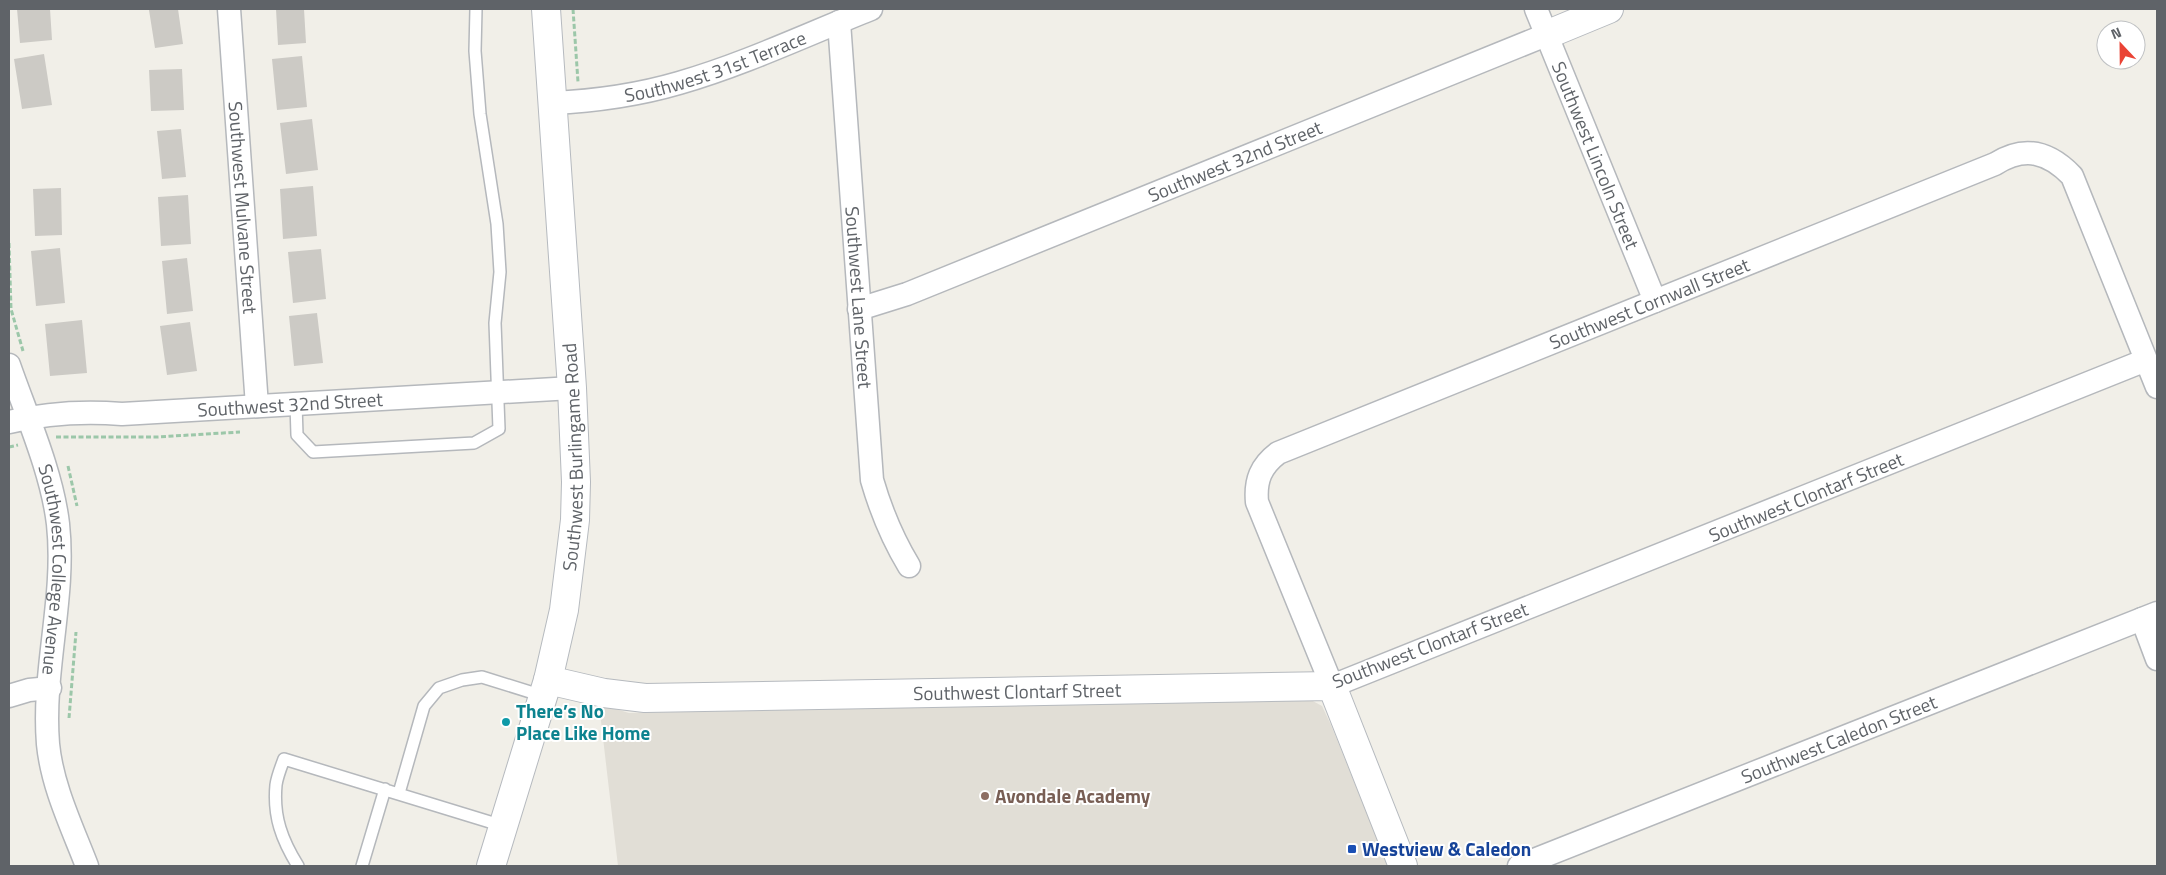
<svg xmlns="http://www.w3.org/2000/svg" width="2166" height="875" viewBox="0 0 2166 875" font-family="'Titillium Web',sans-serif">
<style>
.education{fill:#e1ded6}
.building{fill:#cccac5}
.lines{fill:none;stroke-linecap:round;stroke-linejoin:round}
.lane-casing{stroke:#b5b8bc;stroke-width:14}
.street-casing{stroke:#b5b8bc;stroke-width:25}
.secondary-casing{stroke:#b6babf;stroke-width:30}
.path{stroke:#9cc7a9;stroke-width:3;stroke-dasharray:5 2.5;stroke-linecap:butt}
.lane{stroke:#fff;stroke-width:11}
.street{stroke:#fff;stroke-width:22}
.secondary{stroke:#fff;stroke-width:28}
.culture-dot{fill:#0f9aa8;stroke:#fff;stroke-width:2}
.education-dot{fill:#8d6e63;stroke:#fff;stroke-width:2}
.transit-dot{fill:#1a4fb4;stroke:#fff;stroke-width:2}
.labels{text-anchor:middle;stroke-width:4;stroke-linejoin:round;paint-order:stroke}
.street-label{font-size:19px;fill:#5f6368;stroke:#fff}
.culture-label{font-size:19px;font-weight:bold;fill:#0d838f;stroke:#fff;text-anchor:start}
.education-label{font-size:19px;font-weight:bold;fill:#785e54;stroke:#fff;text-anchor:start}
.transit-label{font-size:19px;font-weight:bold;fill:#164399;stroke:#fff;text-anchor:start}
</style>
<rect width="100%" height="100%" fill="#f1efe8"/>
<path class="education" d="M1311,700L1322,706L1331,725L1388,866H618L599,704L629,713Z"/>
<path class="building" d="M17,9H50L52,40L20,43Z
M158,9H178L183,44L155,48L149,10Z
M276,9H304L306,43L278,45Z
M44,54L52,105L22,109L14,59Z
M302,56L307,107L277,110L272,59Z
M182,69L184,110L151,111L149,70Z
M312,119L318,170L286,174L280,123Z
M181,129L186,177L162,179L157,131Z
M313,186L317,236L283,239L280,189Z
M61,188L62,235L35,236L33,189Z
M188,195L191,244L161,246L158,197Z
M60,248L65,303L36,306L31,251Z
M321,249L326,299L293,303L288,252Z
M187,258L193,311L167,314L162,261Z
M317,313L323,363L294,366L289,316Z
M82,320L87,373L50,376L45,324Z
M190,322L197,371L167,375L160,326Z"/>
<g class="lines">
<g class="lane-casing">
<path id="lane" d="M296,404L297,435L313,452L474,443L499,429L495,323L500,272L497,224L480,114L475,51L476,9
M399,793L424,706L439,688L462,680L482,677L543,696
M298,866C282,840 273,817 276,785C277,777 281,767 284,759L503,826
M362,866L385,789"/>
</g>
<g class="street-casing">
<g id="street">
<path id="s1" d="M229,9L257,406"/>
<path id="s2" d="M1536,9L1655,301"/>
<path id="s3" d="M839,22L872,480C881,511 892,538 909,566"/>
<path id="s4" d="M552,103C595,101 638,95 679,83C745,64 808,34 871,9"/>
<path id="s5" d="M859,309L907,294L1546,35"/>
<path id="s6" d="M2146,360L1332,686L1257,502C1255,480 1261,466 1278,453L1995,164C2025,145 2049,152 2072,176L2157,387"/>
<path id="s7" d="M9,365C26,414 52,472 58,524C66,597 42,670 48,744C52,786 72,827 87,866"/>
<path id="s8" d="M9,422C47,413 83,411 122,414L572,388"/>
<path d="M2142,619L2157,659"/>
<path d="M9,696L29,690L50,688"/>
<path id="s9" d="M1519,866L2157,613"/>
</g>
</g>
<g class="secondary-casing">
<g id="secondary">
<path d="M1546,35L1609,9"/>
<path id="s10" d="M548,680L604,693L645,698L1332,686L1403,866"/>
<path id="s11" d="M491,866L548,680L564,610L575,520L576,482L572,388L546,9"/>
</g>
</g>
<path class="path" d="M573,9L578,82
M9,243L11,309L23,351
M56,437H157L240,432
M9,447L18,445
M68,466L77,506
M69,718L76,632"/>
<use href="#lane" class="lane"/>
<use href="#street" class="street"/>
<use href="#secondary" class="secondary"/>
</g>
<circle class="culture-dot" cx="506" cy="722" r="5"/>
<circle class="education-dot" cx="985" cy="796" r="5"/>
<rect class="transit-dot" x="1347" y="844" width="10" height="10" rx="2.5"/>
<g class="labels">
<g class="street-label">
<text dy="7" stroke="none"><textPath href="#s4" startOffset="168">Southwest 31st Terrace</textPath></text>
<text dy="7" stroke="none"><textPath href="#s2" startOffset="158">Southwest Lincoln Street</textPath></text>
<text dy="7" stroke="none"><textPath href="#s5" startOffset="404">Southwest 32nd Street</textPath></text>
<text dy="7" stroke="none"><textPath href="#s1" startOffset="199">Southwest Mulvane Street</textPath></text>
<text dy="7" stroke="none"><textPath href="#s3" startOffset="276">Southwest Lane Street</textPath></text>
<text dy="7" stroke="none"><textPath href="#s6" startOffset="1532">Southwest Cornwall Street</textPath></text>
<text dy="7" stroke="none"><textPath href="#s8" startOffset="282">Southwest 32nd Street</textPath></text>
<text dy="7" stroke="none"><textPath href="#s11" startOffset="420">Southwest Burlingame Road</textPath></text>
<text transform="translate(1806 497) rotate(-22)" y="7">Southwest Clontarf Street</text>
<text dy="7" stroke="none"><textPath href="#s7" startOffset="212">Southwest College Avenue</textPath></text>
<text transform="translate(1430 645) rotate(-21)" y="7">Southwest Clontarf Street</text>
<text dy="7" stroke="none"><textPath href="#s10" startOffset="471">Southwest Clontarf Street</textPath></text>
<text dy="7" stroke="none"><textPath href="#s9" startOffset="344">Southwest Caledon Street</textPath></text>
</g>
<g class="culture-label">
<text x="516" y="718">There’s No<tspan x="516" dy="22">Place Like Home</tspan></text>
</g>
<g class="education-label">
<text x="995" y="803">Avondale Academy</text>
</g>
<g class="transit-label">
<text x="1362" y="856">Westview &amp; Caledon</text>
</g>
</g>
<rect width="2166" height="875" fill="none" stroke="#5f6368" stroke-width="20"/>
<g transform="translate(2121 45) rotate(338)"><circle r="24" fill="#ffffff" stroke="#bfc1c3"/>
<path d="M0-4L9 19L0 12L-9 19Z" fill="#ea4335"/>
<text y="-8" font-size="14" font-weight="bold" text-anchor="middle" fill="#5f6368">N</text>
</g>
</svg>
